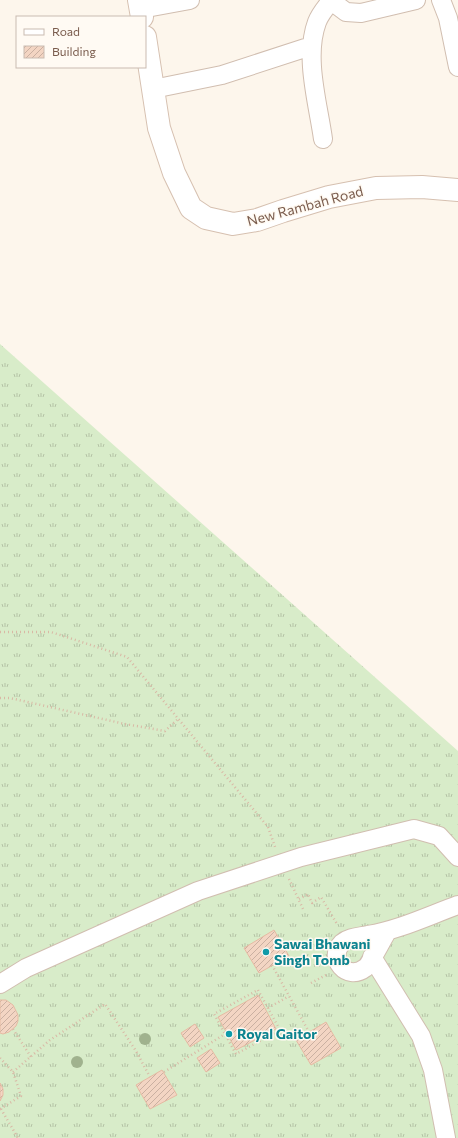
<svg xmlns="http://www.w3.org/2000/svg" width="458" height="1138" viewBox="0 0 458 1138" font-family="Commissioner,sans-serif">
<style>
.grass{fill:url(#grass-tufts)}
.building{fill:url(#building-hatch);stroke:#e6bba3}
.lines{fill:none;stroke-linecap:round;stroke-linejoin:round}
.street-casing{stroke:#d1beb0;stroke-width:20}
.secondary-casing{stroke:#d6c0b0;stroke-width:24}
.path{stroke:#d9b8a5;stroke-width:2.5;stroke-dasharray:1 3;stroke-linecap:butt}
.street{stroke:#fff;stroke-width:18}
.secondary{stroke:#fff;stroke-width:22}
.tree{fill:#a0b28e}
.culture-dot{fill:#0f9aa8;stroke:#fffaf3;stroke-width:1.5}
.labels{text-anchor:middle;stroke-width:3;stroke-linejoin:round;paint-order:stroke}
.street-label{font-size:14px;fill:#7a5c4d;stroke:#fffaf3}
.culture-label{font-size:14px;font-weight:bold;fill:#0d838f;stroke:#fffaf3;text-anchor:start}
</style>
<defs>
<pattern id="grass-tufts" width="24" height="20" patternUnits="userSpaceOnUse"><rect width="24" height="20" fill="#d8ecc9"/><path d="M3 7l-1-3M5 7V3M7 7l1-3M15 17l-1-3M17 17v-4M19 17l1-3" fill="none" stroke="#b4c2a5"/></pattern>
<pattern id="building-hatch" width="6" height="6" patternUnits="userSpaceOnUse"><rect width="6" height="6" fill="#f3d5c3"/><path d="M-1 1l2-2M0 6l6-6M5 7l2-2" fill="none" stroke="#cab0a1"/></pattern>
</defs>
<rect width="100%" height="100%" fill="#fdf6ec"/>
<path class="grass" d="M0,344L458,751V1138H0Z"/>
<path class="building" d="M274,930L289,956L259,973L244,948Z
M258,995L276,1029L236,1050L218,1017Z
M0,1000H6L13,1005L18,1015V1021L16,1026L9,1032L3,1034L0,1033Z
M326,1022L341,1048L311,1065L296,1040Z
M195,1024L204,1038L190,1047L181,1033Z
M211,1049L220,1063L206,1072L197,1058Z
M162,1070L177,1095L150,1109L136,1085Z
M0,1083L3,1089V1095L0,1101Z"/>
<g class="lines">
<g class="street-casing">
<path id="street" d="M330,0L346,12L361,13L416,0
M441,0L448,18L458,67
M141,9L190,0
M153,89L222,75L305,48
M323,139C318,103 304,57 317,22C320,14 326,7 331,1
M387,932C383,938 369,966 365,968C347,982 327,958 342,943C349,937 359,937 368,935C399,930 428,916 458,905
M372,957L421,1036L433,1070L446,1138
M0,984L26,968L198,891L301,857L414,829L439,836L458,857"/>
</g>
<g class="secondary-casing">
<path id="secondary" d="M139,0L142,17
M145,37L159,128L174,173L191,208L206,218L233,224L257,220L283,211L329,197L376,188L422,187L458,190"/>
</g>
<path class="path" d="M0,632H51L127,657L268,827L275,847
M0,698H10L125,724L165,731L178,719
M289,879L304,911
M299,899L308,894L312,903L321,897L337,924
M272,965L309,1032
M311,983L326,975
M258,990L280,1030L236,1054L214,1014Z
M268,1008L289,996
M13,1029L31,1057
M0,1058L13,1072L21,1096L0,1109
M13,1072L50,1040L105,1004L136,1051L150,1077
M164,1072L225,1034
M1,1109L18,1138"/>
<use href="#street" class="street"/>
<use href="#secondary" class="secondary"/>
</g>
<g class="tree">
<circle cx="145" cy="1039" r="6"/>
<circle cx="77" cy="1062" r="6"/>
</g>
<g class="culture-dot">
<circle cx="266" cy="952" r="4"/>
<circle cx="229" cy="1034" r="4"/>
</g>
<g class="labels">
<g class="street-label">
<text transform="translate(305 206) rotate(-15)" y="5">New Rambah Road</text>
</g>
<g class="culture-label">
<text x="274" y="949">Sawai Bhawani<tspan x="274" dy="16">Singh Tomb</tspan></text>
<text x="237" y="1039">Royal Gaitor</text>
</g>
</g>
<rect x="16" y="16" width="130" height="52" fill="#fffaf3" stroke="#cabbb1"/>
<rect x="24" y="29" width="20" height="6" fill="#ffffff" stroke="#cabbb1"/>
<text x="52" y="36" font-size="12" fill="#7a5c4d">Road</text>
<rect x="24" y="46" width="20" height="12" fill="url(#building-hatch)" stroke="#cabbb1"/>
<text x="52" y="56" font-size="12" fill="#7a5c4d">Building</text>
</svg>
